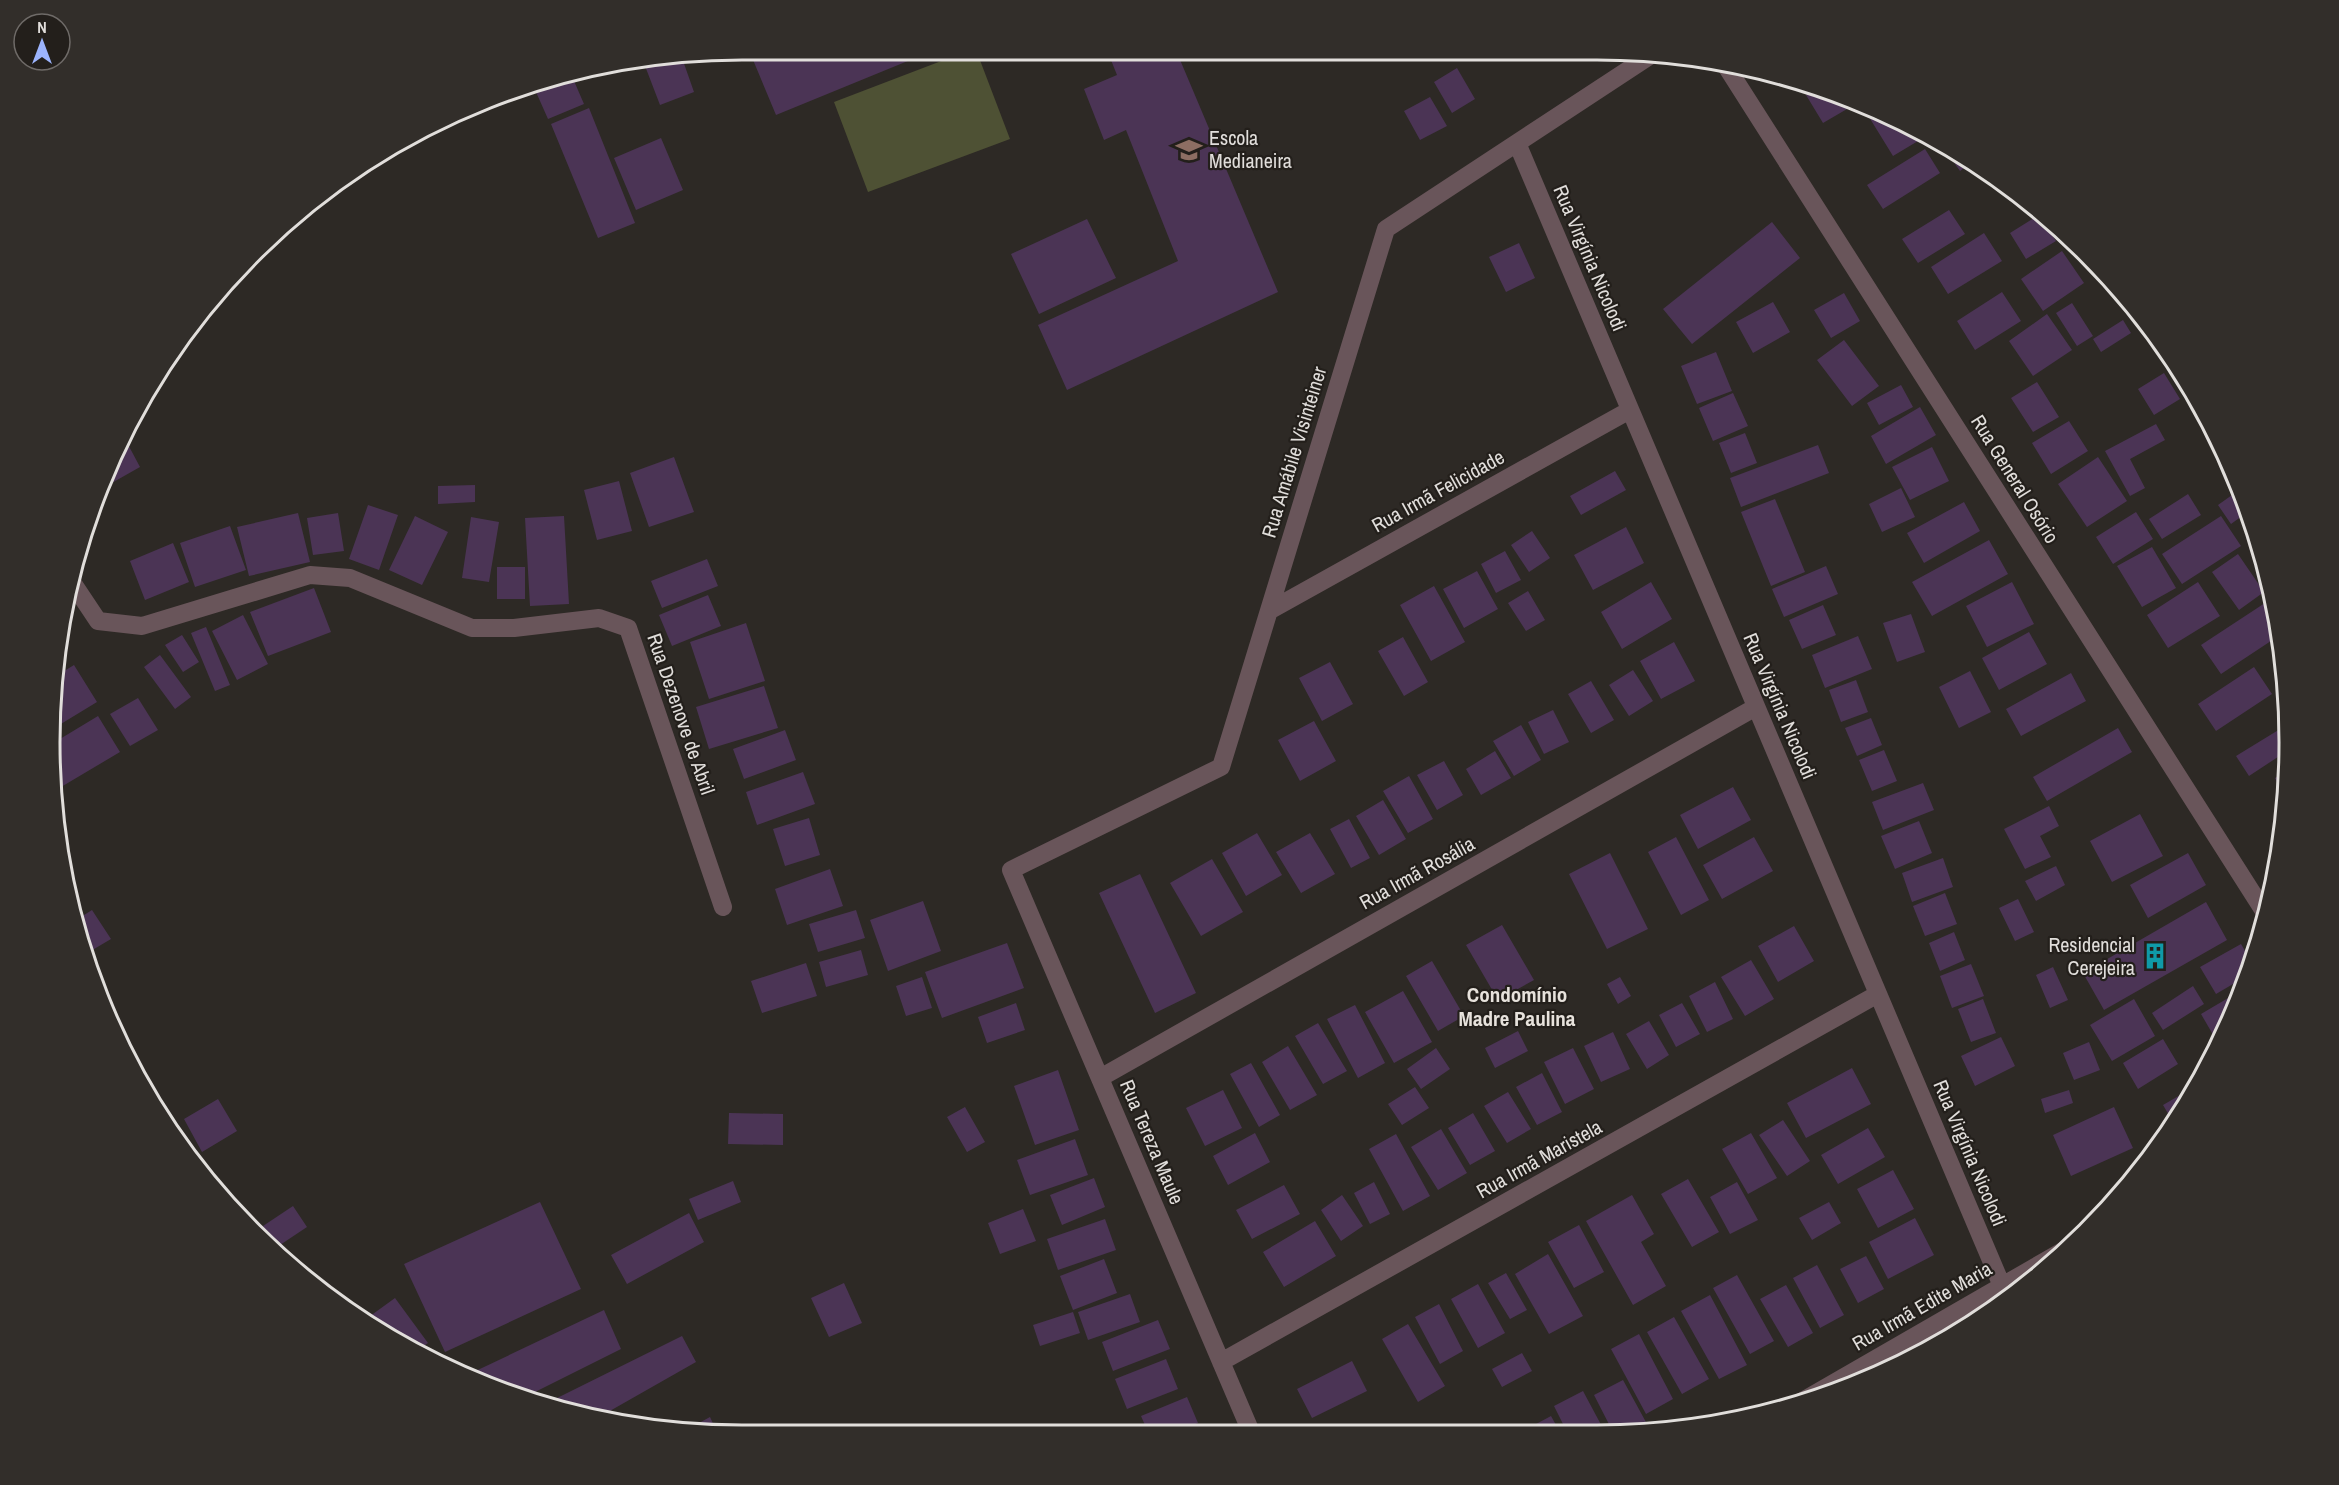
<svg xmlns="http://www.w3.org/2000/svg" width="2339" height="1485" viewBox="0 0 2339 1485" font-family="'Archivo Narrow',sans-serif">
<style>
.green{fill:#4e5134}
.building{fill:#4b3455}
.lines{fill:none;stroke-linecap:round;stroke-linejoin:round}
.street{stroke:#69555a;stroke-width:18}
.labels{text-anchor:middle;stroke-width:4.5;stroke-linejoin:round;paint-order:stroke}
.poi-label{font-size:20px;fill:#e1dedb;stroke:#231f1b;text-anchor:start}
.street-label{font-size:20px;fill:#e1dedb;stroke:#231f1b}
.neighbourhood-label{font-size:21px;font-weight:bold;fill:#e7e2dc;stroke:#231f1b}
.rim{fill:none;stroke:#e1dedb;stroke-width:3}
</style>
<rect width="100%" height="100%" fill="#2d2925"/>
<path class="green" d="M957,55H978L1010,139L868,192L834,102Z
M2098,267L2118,286L2197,396L2217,440L2160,352Z"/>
<path class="building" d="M652,55H681L694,92L660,105L642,58Z
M751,55H920V56L776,115Z
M1109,55H1178L1278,292L1067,390L1038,325L1178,261L1126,130L1104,140L1084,89L1117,75Z
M1457,68L1475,99L1452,113L1434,82Z
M571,74L584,104L548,119L532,83Z
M1815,90L1836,95L1859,102L1823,123L1806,95Z
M1430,97L1447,126L1420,140L1404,111Z
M589,108L635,223L598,238L551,124Z
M1878,112L1903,126L1923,138L1893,156L1869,117Z
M661,138L683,190L636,210L614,158Z
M1925,149L1940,173L1883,209L1867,185Z
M1946,151L1969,164L1960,171Z
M1949,210L1965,234L1918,263L1902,239Z
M2039,215L2056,241L2026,259L2010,233Z
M1087,219L1116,278L1039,314L1011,254Z
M1772,222L1800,258L1692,344L1663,309Z
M1984,233L2002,261L1948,294L1931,267Z
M1519,243L1535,278L1506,292L1489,257Z
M2062,251L2084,283L2043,311L2021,279Z
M2002,292L2021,321L1975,350L1957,321Z
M1844,293L1860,321L1831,338L1814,310Z
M1773,302L1790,332L1753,353L1736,322Z
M2072,303L2093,336L2077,346L2056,313Z
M2047,314L2072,350L2033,376L2009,341Z
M2123,320L2131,333L2101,352L2093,339Z
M1844,340L1879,386L1852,406L1817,360Z
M1716,352L1732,391L1697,404L1681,366Z
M2164,373L2180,399L2154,415L2138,389Z
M2037,382L2059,417L2033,432L2011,398Z
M1901,385L1913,407L1879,425L1867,403Z
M1733,393L1748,426L1713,441L1699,408Z
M1920,407L1936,435L1886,464L1871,436Z
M2069,421L2088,451L2051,474L2032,443Z
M2156,424L2165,440L2130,459L2145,488L2130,496L2105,451Z
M1745,433L1757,463L1731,473L1719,443Z
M124,437L140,467L110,484L106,476Z
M1818,445L1829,473L1741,507L1730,478Z
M1932,447L1949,481L1910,500L1892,467Z
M674,457L694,512L649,527L630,473Z
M2098,457L2127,501L2087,527L2058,484Z
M1615,471L1626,490L1581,515L1570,496Z
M619,481L632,531L597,540L584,490Z
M475,485V502L438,504V486Z
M1901,488L1915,517L1882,532L1869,504Z
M2239,490L2249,511L2231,524L2218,505Z
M2188,494L2201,515L2162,539L2149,519Z
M1775,499L1805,572L1771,586L1741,512Z
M95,501L101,510L87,519L90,512Z
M1964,502L1980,531L1924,563L1907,533Z
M368,505L398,515L379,570L349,559Z
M2136,512L2153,539L2113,564L2096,537Z
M298,513L310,562L249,576L237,527Z
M338,513L344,551L313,555L307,518Z
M415,516L448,532L422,585L389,570Z
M564,516L569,604L530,606L525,518Z
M2221,516L2241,546L2182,584L2162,554Z
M471,517L499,522L489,582L462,578Z
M230,526L246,570L195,587L180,543Z
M1626,527L1644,563L1593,590L1574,555Z
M1532,531L1550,558L1529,572L1511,545Z
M1989,540L2008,574L1932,616L1912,582Z
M173,543L189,582L145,600L130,561Z
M2152,547L2176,588L2142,607L2117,566Z
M1505,551L1521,580L1496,593L1481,564Z
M2238,554L2264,592L2239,610L2212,572Z
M707,559L718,586L662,608L651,581Z
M1826,566L1838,594L1784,617L1772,589Z
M497,567H525V599H497Z
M1477,571L1498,609L1464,628L1443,589Z
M1651,582L1672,619L1622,649L1601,612Z
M2012,582L2034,624L1987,647L1966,606Z
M2198,582L2220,616L2168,648L2147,615Z
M1434,586L1465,642L1431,661L1400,605Z
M314,588L331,632L268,656L250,612Z
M1528,591L1545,620L1526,631L1508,603Z
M708,595L721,626L672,646L659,615Z
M2268,601L2274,609L2280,635L2221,674L2201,645Z
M1823,605L1836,635L1802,649L1789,620Z
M1911,614L1925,652L1897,662L1883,623Z
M243,615L268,664L237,680L212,631Z
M746,623L765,681L709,699L690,642Z
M206,627L230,685L215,691L191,633Z
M2029,632L2047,664L1999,690L1982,658Z
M182,635L199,662L183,672L165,645Z
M1858,636L1872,669L1825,688L1812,655Z
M1403,637L1428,682L1404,696L1378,651Z
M1674,642L1695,681L1661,699L1640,661Z
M160,655L191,697L175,709L144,667Z
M1330,662L1353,704L1322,721L1299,678Z
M74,665L97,702L51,730L56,676Z
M2254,667L2272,694L2216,731L2198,704Z
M1633,670L1653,701L1629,716L1609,685Z
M1970,671L1991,712L1959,728L1939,687Z
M2071,673L2086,701L2021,736L2006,709Z
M1856,680L1868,712L1841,722L1829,690Z
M1591,681L1614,720L1591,733L1568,694Z
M764,686L778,728L709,749L696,707Z
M138,698L158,730L130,746L110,714Z
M1553,710L1569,742L1544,754L1528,722Z
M98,716L120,752L56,790L50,745Z
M1871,718L1882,745L1857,756L1845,728Z
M1314,721L1336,761L1300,781L1278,740Z
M1521,725L1541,760L1514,776L1493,741Z
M2285,726L2287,751L2249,776L2236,756Z
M2118,728L2132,752L2047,801L2033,777Z
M785,730L796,760L744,779L733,749Z
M1884,750L1897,781L1872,791L1859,760Z
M1495,751L1511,778L1481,795L1466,769Z
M1444,761L1463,795L1437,810L1417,775Z
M2287,771L2288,788L2286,799L2275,778Z
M803,772L815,804L757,825L746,792Z
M1409,776L1433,819L1408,833L1383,791Z
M1923,783L1934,810L1883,830L1872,802Z
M1733,787L1751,820L1698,849L1680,815Z
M1383,800L1406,839L1379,855L1356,816Z
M2049,806L2059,826L2040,836L2051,857L2025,869L2004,829Z
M2140,814L2163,856L2112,882L2090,841Z
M809,818L820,855L785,866L773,829Z
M1349,819L1370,858L1351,868L1330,829Z
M1919,821L1932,853L1895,869L1881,836Z
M1257,833L1282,875L1246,896L1222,853Z
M1310,833L1335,874L1301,893L1276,852Z
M1676,837L1709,900L1681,915L1648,852Z
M1754,837L1773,871L1722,899L1703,865Z
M1610,853L1648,929L1607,949L1569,874Z
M2188,853L2206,885L2148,918L2130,885Z
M1943,858L1953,887L1912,902L1902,873Z
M1212,859L1243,912L1201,936L1170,883Z
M2056,866L2065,885L2036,901L2025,881Z
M830,869L843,906L787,925L775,889Z
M1140,874L1196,993L1155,1013L1099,893Z
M1945,893L1957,924L1925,936L1913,906Z
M2018,899L2034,932L2015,941L1999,908Z
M923,901L941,951L888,971L870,920Z
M2206,902L2227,940L2104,1010L2083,973Z
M92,910L111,939L84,955L73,922Z
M856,910L865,938L818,952L809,924Z
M1502,925L1534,980L1498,1000L1466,945Z
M1794,926L1814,961L1778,982L1758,946Z
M1954,932L1965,960L1940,971L1929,943Z
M1007,943L1024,988L942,1018L925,972Z
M2241,944L2251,961L2245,977L2216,994L2200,967Z
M861,950L868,975L826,987L819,962Z
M1751,960L1774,999L1745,1016L1721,977Z
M1432,961L1464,1016L1438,1031L1406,976Z
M806,963L817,996L762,1013L751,981Z
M1971,964L1984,996L1952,1008L1940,976Z
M2053,967L2068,1000L2050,1008L2036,975Z
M922,977L932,1008L906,1016L896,986Z
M1620,977L1631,996L1618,1004L1607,984Z
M1715,982L1733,1019L1707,1032L1689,996Z
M2193,986L2204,1004L2163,1030L2152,1013Z
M1403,991L1432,1042L1394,1063L1365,1012Z
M2240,991L2219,1045L2201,1014Z
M1983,999L1996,1033L1971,1042L1958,1009Z
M2134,999L2155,1036L2112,1061L2090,1025Z
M1016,1003L1025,1030L987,1043L978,1017Z
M1682,1003L1700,1034L1676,1047L1659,1015Z
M1355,1005L1385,1063L1358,1078L1327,1019Z
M1649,1021L1669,1055L1647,1069L1626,1034Z
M1318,1023L1347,1071L1323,1084L1295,1036Z
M1518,1031L1528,1051L1495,1068L1485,1048Z
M1613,1032L1630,1069L1601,1082L1584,1046Z
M2001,1037L2015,1066L1975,1086L1961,1056Z
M2163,1039L2178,1064L2138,1089L2123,1063Z
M2089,1042L2100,1070L2074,1080L2063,1053Z
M1288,1046L1317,1095L1290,1110L1262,1062Z
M1436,1048L1450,1069L1421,1089L1407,1069Z
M1573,1048L1594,1089L1565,1104L1544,1062Z
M129,1052L146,1079L142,1082L127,1053Z
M1251,1063L1280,1115L1259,1127L1230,1074Z
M1852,1068L1871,1104L1806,1138L1787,1103Z
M1058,1070L1079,1130L1035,1145L1014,1086Z
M1542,1073L1562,1112L1537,1125L1516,1087Z
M1415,1087L1429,1108L1402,1125L1388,1104Z
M2194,1087L2173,1122L2163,1105Z
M1223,1090L1242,1128L1205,1146L1186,1108Z
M2069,1090L2073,1103L2045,1113L2041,1099Z
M1508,1092L1531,1129L1507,1143L1484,1106Z
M218,1099L237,1131L202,1152L184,1119Z
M965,1107L985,1142L967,1152L947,1117Z
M2114,1107L2133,1148L2071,1176L2053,1135Z
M729,1113L783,1114V1145L728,1144Z
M1473,1113L1495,1151L1470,1165L1448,1128Z
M1783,1120L1810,1161L1787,1176L1759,1135Z
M1868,1128L1885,1157L1838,1184L1821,1155Z
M1441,1129L1467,1173L1438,1190L1411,1147Z
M1255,1133L1270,1162L1228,1185L1213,1156Z
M1751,1133L1777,1178L1748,1194L1722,1149Z
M1396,1134L1430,1196L1403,1211L1369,1149Z
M1075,1139L1088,1175L1030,1195L1017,1160Z
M1893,1170L1914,1209L1878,1228L1857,1189Z
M1094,1178L1105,1207L1062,1225L1050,1195Z
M1688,1179L1719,1232L1692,1247L1661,1194Z
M733,1181L741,1202L698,1220L689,1199Z
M1374,1182L1390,1214L1370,1224L1354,1193Z
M1737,1182L1758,1220L1730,1234L1710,1197Z
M1284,1185L1300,1214L1252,1239L1236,1210Z
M1342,1195L1363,1226L1341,1241L1321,1210Z
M1632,1195L1654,1234L1641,1242L1666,1286L1633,1305L1586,1221Z
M540,1202L581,1289L445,1352L404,1264Z
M1829,1202L1841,1223L1812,1240L1799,1218Z
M293,1206L307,1227L277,1247L263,1226Z
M1023,1209L1036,1241L1000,1254L988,1223Z
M244,1212L261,1235L260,1236L239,1216Z
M689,1213L704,1242L627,1284L611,1255Z
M1915,1218L1934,1255L1888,1279L1869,1242Z
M1105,1219L1116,1250L1058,1270L1047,1239Z
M1315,1221L1336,1256L1284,1287L1263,1252Z
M1579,1225L1604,1272L1574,1288L1548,1242Z
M1548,1254L1583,1316L1549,1334L1515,1274Z
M1866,1256L1884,1289L1858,1303L1840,1269Z
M1104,1259L1117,1293L1073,1310L1060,1276Z
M1817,1265L1844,1315L1820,1328L1793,1278Z
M1506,1273L1527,1310L1510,1319L1488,1283Z
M1737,1275L1774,1341L1750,1354L1713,1288Z
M844,1283L862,1323L829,1337L811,1298Z
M1478,1284L1505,1333L1478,1348L1451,1299Z
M1786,1285L1813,1333L1788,1347L1760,1299Z
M1130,1294L1140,1322L1088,1340L1078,1312Z
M1710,1295L1747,1365L1719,1379L1681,1311Z
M395,1298L428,1343L419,1349L366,1319Z
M1439,1304L1463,1351L1440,1364L1415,1317Z
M604,1310L621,1349L527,1396L478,1383L465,1376Z
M1073,1312L1080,1333L1040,1346L1033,1325Z
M1674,1317L1709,1379L1682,1394L1647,1332Z
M1158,1320L1170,1349L1113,1371L1102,1342Z
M1408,1324L1445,1386L1418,1402L1382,1339Z
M1639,1334L1673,1399L1646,1414L1611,1349Z
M682,1336L696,1362L601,1416L549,1402Z
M1522,1353L1532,1371L1502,1387L1492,1369Z
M1166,1359L1178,1389L1127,1409L1115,1379Z
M1352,1361L1367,1391L1312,1418L1297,1389Z
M1623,1380L1647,1424L1629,1434H1614L1594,1395Z
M1583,1391L1606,1434H1568L1554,1406Z
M1187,1397L1198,1423L1175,1432H1148L1141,1416Z
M1551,1416L1561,1434L1525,1433L1523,1431Z
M710,1417L716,1430H686Z"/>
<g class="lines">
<path class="street" d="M1726,66L2267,916
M1517,143L2002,1286
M70,579L98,621L142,626L310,575L350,578L472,628H514L599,618L628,628L723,907
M1269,611L1630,410
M1100,1078L1756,707
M1221,1362L1878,994
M1799,1403L2068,1248
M1251,1432L1011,870L1221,767L1386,229L1651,55"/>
</g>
<defs>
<g id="school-bare" transform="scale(2.07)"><path d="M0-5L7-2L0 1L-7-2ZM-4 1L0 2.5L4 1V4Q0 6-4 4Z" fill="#8d6e63" stroke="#231f1b" stroke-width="2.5" paint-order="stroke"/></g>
<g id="building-bare" transform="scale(2.07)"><path d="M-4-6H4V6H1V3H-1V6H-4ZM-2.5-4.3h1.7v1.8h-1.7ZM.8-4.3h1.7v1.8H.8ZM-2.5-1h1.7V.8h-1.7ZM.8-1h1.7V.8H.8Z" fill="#0f9aa8" stroke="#231f1b" stroke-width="2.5" paint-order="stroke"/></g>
</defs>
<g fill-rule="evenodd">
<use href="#school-bare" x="1189" y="150"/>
<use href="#building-bare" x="2155" y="956"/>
</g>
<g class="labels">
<g class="poi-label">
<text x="1209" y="145">Escola<tspan x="1209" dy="23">Medianeira</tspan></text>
<text x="2135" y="952" text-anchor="end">Residencial<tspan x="2135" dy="23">Cerejeira</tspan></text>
</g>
<g class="street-label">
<text transform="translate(1590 258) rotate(67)" y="7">Rua Virgínia Nicolodi</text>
<text transform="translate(1294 452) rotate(-73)" y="7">Rua Amábile Visinteiner</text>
<text transform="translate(2015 479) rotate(58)" y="7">Rua General Osório</text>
<text transform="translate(1438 491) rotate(-29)" y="7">Rua Irmã Felicidade</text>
<text transform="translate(1780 706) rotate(67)" y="7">Rua Virgínia Nicolodi</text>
<text transform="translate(681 714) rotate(71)" y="7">Rua Dezenove de Abril</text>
<text transform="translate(1417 873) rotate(-29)" y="7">Rua Irmã Rosália</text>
<text transform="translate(1152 1142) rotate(67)" y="7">Rua Tereza Maule</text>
<text transform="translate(1970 1153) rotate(67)" y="7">Rua Virgínia Nicolodi</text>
<text transform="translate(1539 1159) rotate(-29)" y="7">Rua Irmã Maristela</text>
<text transform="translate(1922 1306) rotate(-30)" y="7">Rua Irmã Edite Maria</text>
</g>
<g class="neighbourhood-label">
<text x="1517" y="1002">Condomínio<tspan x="1517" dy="24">Madre Paulina</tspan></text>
</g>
</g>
<path d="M0 0H2339V1485H0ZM742 60H1597A682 682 0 0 1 2279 742V743A682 682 0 0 1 1597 1425H742A682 682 0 0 1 60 743V742A682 682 0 0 1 742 60Z" fill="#322e2a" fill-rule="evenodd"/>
<path class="rim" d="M742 60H1597A682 682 0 0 1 2279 742V743A682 682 0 0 1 1597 1425H742A682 682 0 0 1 60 743V742A682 682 0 0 1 742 60Z"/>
<g transform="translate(42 42)"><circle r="28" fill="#231f1b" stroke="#6f6b68" stroke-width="1.5"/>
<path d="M0-4.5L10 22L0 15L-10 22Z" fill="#9cb4fd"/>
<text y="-9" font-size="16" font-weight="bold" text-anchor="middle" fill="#e1dedb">N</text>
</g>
</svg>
